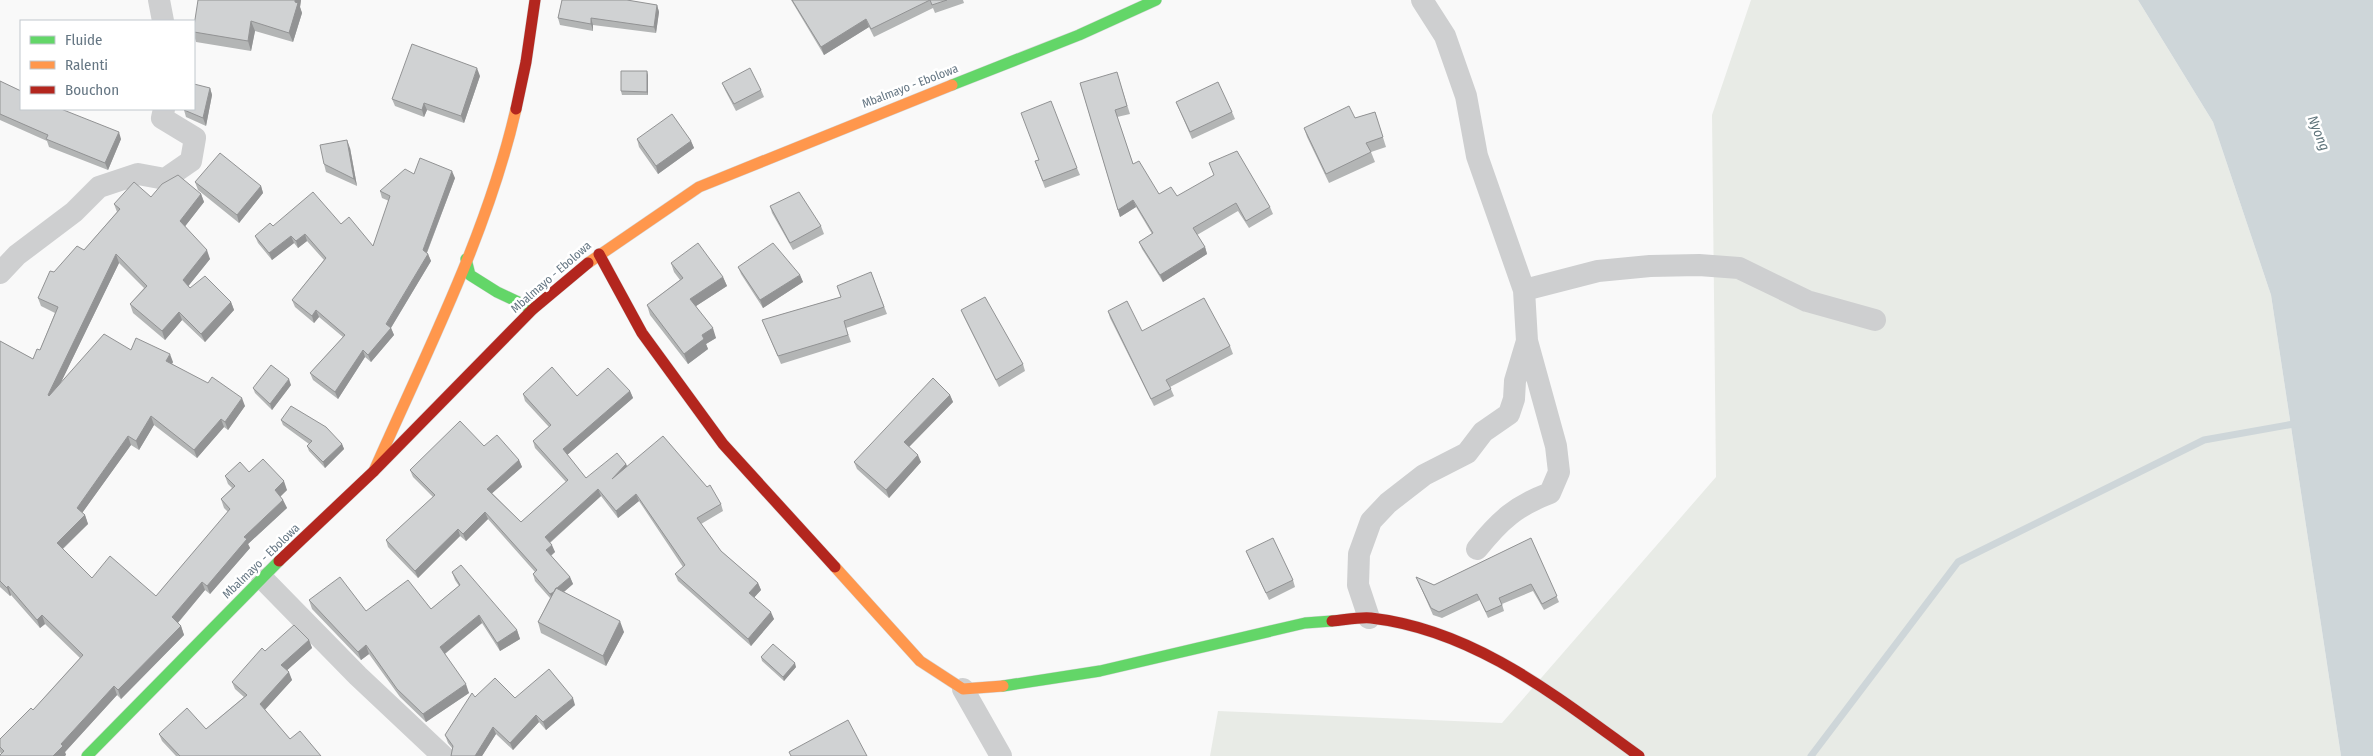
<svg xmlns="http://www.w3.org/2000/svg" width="2373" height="756" viewBox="0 0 2373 756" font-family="'Fira Sans Condensed',sans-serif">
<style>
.green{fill:#e8ebe6}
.water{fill:#ced6d9}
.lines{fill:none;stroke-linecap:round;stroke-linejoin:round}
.stream{stroke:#ced6d9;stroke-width:7}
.fast-casing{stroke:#d5d6d7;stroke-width:12}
.slow-casing{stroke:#d5d6d7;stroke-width:12}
.jam-casing{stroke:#d5d6d7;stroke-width:12}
.street{stroke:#cecfd0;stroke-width:22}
.fast{stroke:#63d668;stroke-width:11}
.slow{stroke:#ff974d;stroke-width:11}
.jam{stroke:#b3261e;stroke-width:11}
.wall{fill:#b3b5b5}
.shaded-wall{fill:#929394}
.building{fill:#d0d2d3;stroke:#929394}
.labels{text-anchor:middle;stroke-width:5;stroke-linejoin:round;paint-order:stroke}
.street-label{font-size:12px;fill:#657683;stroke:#fff}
.water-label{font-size:14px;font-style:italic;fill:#60757c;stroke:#fff}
</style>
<rect width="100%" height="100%" fill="#f9f9f9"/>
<path class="green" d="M1751,0H2138L2213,122L2271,295L2341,756H1210L1218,711L1502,723L1716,477L1712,115Z"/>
<path class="water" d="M2138,0H2373V756H2341L2271,295L2213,122Z"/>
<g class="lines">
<path class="stream" d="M1811,756L1958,562L2204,440L2299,423"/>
<g class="fast-casing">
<path id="fast" d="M952,85L1079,35L1156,0
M466,259L470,275L497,292L533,309
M1003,686L1100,671L1305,623L1332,621
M87,756L279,561"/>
</g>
<g class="slow-casing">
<path id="slow" d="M588,263L699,187L952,85
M374,471C426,353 487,235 516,109
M835,567L920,661L963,689L1003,686"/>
</g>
<g class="jam-casing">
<path id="jam" d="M516,109L526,62L535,0
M599,254L642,333L723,444L835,567
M279,561L374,471L533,309L588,263
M1332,621C1345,620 1358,617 1371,618C1475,630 1557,697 1639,756"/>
</g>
<path class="street" d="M159,0L163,21
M0,273L17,255L74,212L99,187L138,174L165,179L191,161L195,138L162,118L164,109
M1524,290L1598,271L1650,266L1699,265L1739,268L1807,301L1875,320
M1477,549C1500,520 1516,506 1550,493L1559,472L1556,446L1527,341
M262,578L358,676L443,756
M1369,618L1358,585L1359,554L1371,521L1388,503L1424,475L1467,453L1483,432L1509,414L1514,399L1515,381L1527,341L1524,290L1477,156L1466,96L1445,36L1422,0
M963,689L1001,756"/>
<use href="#fast" class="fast"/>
<use href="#slow" class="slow"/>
<use href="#jam" class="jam"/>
</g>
<path class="wall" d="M301,0L300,7L302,13L293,42L255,31L251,51L196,42L194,35V26Z
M562,0H630V1L657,5L659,12L656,33L593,25V31L560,25L558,18Z
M791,0H963L964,3L935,13L933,8L874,37L869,27L824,55Z
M648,75V95H622L621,91Z
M480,76L464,123L427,110L424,117L395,106L392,99Z
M1119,79L1130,114L1117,117L1133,164L1159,194L1270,207L1273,214L1249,228L1238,211L1197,235L1205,247L1207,254L1163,282L1142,249L1139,242L1152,234L1136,207L1120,217L1080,83Z
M0,81L121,139L108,170L49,147L47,141L0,120Z
M722,83L761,90L764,97L736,111L725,90Z
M210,88L212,95L206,126L186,117L184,110Z
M1176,102L1232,112L1235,119L1192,139Z
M1375,112L1386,147L1371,152L1375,162L1329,183L1307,137L1304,128L1355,118Z
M637,139L691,141L694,148L658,174L639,147Z
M350,148L357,186L326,172L324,164Z
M1039,160L1077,168L1080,175L1045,188L1035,161Z
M414,174L455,178L427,253L428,254L431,261L391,328L394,335L371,362L365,357L338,399L313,380L310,373L343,337L319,317L314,323L295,307L292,300L324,260L307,241L298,248L294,243L272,260L258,243L255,236L273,226L341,224L373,246L389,201L382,198L380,191Z
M195,182L261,186L263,193L239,223L198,190Z
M201,194L204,202L185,226L210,259L188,286L190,288L231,302L234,310L205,342L182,320L165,340L133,313L130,304L144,288L119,263L60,384L131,350L173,362L172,364L245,406L228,430L224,427L197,458L154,425L139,450L131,445L82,513L85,515L88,524L63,549L92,578L156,596L228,512L224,508L221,499L232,488L228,484L225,476L249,472L287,490L280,496L283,500L287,508L248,544L250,548L210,594L205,590L178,623L181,626L184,635L121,699L117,695L65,752L66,755L1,754L0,752V739L33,710L80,658L45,624L40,628L11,595L10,596L0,587V341L33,359L40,350L55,313L41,306L38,298L54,272L84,250L117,212L114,204L151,197Z
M770,206L821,226L824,234L793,250L772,213Z
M671,263L723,277L727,286L696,306L716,338L706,344L708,349L688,364L650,315L647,305L680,280L674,272Z
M738,267L800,275L803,282L763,308L741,274Z
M871,272L887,314L846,328L851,342L781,364L762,320L841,297Z
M961,310L1023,364L1025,371L999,387L964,317Z
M1108,311L1142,331L1230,346L1233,354L1170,387L1174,396L1154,406L1110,318Z
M291,385L272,410L255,393L253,388Z
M630,391L633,398L567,455L586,478L626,464L627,466L721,504L723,511L701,524L721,551L758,583L761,590L754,597L774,619L751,646L678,581L675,574L683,567L639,501L618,518L601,496L550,543L555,552L551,556L570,577L573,584L564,592L624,632L606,666L541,633L538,622L550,598L535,581L533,574L535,572L488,519L466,541L460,536L418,578L388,547L386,540L433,497L413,477L410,470L484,446L519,460L522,467L492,493L521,522L566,482L535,448L533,441L549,427L525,401L523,394L577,396Z
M950,395L953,402L909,447L921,462L889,498L857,469L854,462Z
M281,420L342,444L344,449L325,468L309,451L307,446L309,444L283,425Z
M1531,538L1559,602L1544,610L1533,591L1502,604L1504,611L1488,618L1480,600L1442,618L1433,615L1416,577L1434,585Z
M1246,551L1293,580L1295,587L1269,600L1249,558Z
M452,572L517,630L520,639L500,651L482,623L445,654L469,693L426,722L400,697L369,654L361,660L312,609L309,600L366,611L431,609L459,586L455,580Z
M309,640L312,648L287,670L292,680L264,710L290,739L321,756H176L162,741L159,734L206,729L244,697L235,689L232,682Z
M761,657L796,667L784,681L762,661Z
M475,697L515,698L575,705L546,730L539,722L513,750L496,734L482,756H451L452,748L448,743L445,735Z"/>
<path class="shaded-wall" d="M295,0H301L300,7L302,13L293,42L289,33Z
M657,5L659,12L656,33L654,27Z
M591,18L593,25V31L591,24Z
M866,19L869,27L824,55L821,47Z
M251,21L255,31L251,51L248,41Z
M477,68L480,76L464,123L461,116Z
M647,71L648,75V95L647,92Z
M210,88L212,95L206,126L203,118Z
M424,103L427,110L424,117L422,110Z
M119,132L121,139L108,170L105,163Z
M347,140L350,148L357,186L354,179Z
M691,141L694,148L658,174L656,166Z
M452,171L455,178L425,257L423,250Z
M261,186L263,193L239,223L237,215Z
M201,194L204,202L183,229L180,221Z
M1133,200L1136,207L1120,217L1118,210Z
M305,234L307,241L298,248L296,241Z
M291,236L294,243L272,260L269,253Z
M1205,247L1207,254L1163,282L1160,275Z
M207,250L210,259L186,289L183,280Z
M116,254L119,263L51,403L48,395Z
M428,254L431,261L389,331L391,328L394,335L371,362L368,355Z
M800,275L803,282L763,308L760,300Z
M723,277L727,286L693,308L690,299Z
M231,302L234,310L205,342L201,334Z
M316,310L319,317L314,323L312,316Z
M179,312L182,320L165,340L162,331Z
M713,328L716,338L706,344L708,349L688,364L684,354L702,335Z
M363,350L365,357L338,399L335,392Z
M170,354L173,362L169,369L166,361Z
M289,379L291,385L272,410L270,404Z
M630,391L633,398L566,456L563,449Z
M950,395L953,402L907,449L904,442Z
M242,398L245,406L228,430L225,422Z
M151,416L154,425L139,450L136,441Z
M221,419L224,427L197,458L194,450Z
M128,436L131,445L80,516L77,508Z
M342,444L344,449L325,468L323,462Z
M918,455L921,462L889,498L886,490Z
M519,460L522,467L489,496L487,489Z
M626,464L629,471L612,479Z
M284,481L287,490L278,499L275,490Z
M598,489L601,496L548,544L545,537Z
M636,494L639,501L618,518L616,511Z
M283,500L287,508L248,544L250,548L210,594L207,586L244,537Z
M485,512L488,519L466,541L463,534Z
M85,515L88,524L60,551L57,543Z
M458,529L460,536L418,578L415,571Z
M552,545L555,552L549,557L546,550Z
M570,577L573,584L553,601L550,594Z
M202,582L205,590L175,626L172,617Z
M758,583L761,590L752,600L749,593Z
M8,586L11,595L10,596L7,588Z
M771,612L774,619L751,646L748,639Z
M42,615L45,624L40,628L37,620Z
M479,615L482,623L443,655L440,647Z
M620,621L624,632L606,666L603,656Z
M181,626L184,635L121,699L118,690Z
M517,630L520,639L500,651L497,643Z
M309,640L312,648L284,673L281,665Z
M366,645L369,654L361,660L358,652Z
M795,663L796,667L784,681L783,677Z
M289,672L292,680L263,712L260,704Z
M466,684L469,693L426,722L423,714Z
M114,686L117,695L65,752L66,755L65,756H53L61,744Z
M573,698L575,705L546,730L543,722Z
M536,715L539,722L513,750L510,743Z
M493,727L496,734L482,756H475Z"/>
<path class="building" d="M198,0H295V2L298,3L289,33L251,21L248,41L194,32V26Z
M562,0H627L657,5L654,27L591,18V24L558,18Z
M792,0H947L932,5L930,0L871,29L866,19L821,47Z
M412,44L477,68L461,116L424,103L422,110L392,99Z
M750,68L761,90L734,104L722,83Z
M621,71H647V92L621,91Z
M1117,72L1127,106L1115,110L1133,164L1139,161L1159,194L1171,187L1177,196L1214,175L1209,163L1237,151L1270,207L1246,221L1236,203L1193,228L1205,247L1160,275L1139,242L1153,233L1133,200L1118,210L1080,83Z
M0,81L21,91V109H61L119,132L105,163L46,139L48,135L0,114Z
M1218,82L1232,112L1190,132L1176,102Z
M194,84L210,88L203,118L184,110V109H194Z
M1051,101L1077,168L1043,181L1035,161L1039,160L1021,113Z
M1349,106L1355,118L1375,112L1383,137L1366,143L1371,152L1326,174L1304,128Z
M672,114L691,141L656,166L637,139Z
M347,140L354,179L324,164L320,145Z
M220,153L261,186L237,215L195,182Z
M420,158L452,171L423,250L428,254L386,324L391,328L368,355L363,350L335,392L310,373L345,335L316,310L312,316L292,300L326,258L305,234L296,241L291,236L269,253L255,236L270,223L273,226L313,192L341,224L349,217L373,246L390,196L380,191L405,169L414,174Z
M178,175L201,194L180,221L207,250L183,280L190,288L205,276L231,302L201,334L179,312L162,331L130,304L147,286L116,254L48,395L49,396L104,334L131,350L136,338L170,354L166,361L208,383L212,377L242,398L225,422L221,419L194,450L151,416L136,441L128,436L77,508L85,515L57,543L92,578L110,556L156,596L230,509L221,499L235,486L225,476L240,462L249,472L263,459L284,481L275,490L283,500L244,537L247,539L207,586L202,582L172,617L181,626L118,690L114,686L61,744L63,746L53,756H0V755L4,751L0,747V739L31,708L33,710L83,655L42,615L37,620L8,586L7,588L0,581V341L33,359L37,349L40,350L58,307L38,298L50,271L54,272L77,246L84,250L120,209L114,204L134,182L151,197L162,184Z
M799,192L821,226L790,243L770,206Z
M698,243L723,277L690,299L713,328L702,335L704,339L684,354L647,305L683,278L671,263Z
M773,243L800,275L760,300L738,267Z
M871,272L884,307L844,321L848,335L778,356L762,320L841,297L837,286Z
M985,297L1023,364L996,380L961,310Z
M1204,298L1230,346L1166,380L1171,389L1151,399L1108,311L1127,301L1142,331Z
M271,365L289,379L270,404L253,388Z
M552,367L577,396L608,368L630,391L563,449L586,478L617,453L626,464L612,479L663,436L707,487L710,485L721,504L697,518L721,551L758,583L749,593L771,612L748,639L675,574L685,565L636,494L616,511L598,489L545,537L552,545L546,550L570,577L557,588H556L554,592L550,594L533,574L537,570L485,512L463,534L458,529L415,571L386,540L435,495L410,470L460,421L484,446L497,435L519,460L487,489L521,522L568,480L533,441L551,425L523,394Z
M933,378L950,395L904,442L918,455L886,490L854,462Z
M291,406L326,427L342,444L323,462L307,446L312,441L281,420Z
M1273,538L1293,580L1266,593L1246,551Z
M1531,538L1557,596L1542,604L1531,584L1499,598L1502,605L1486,612L1477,594L1439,612L1431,608L1416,577L1434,585Z
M461,565L517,630L497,643L479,615L440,647L466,684L423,714L397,689L366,645L358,652L309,600L340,577L366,611L408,580L431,609L460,585L452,572Z
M556,588L620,621L603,656L538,622Z
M294,625L309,640L281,665L289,672L260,704L290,739L300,731L321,756H180L159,734L187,708L206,729L247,695L232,682L262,648L265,651Z
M773,644L795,663L783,677L761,657Z
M549,669L573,698L543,722L536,715L510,743L493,727L475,756H451L453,746L445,735L472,693L475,697L495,678L515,698Z
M848,720L867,756H791L789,752Z"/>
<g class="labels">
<g class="street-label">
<text transform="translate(910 86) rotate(-21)" y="4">Mbalmayo - Ebolowa</text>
<text transform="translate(551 277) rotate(-41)" y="4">Mbalmayo - Ebolowa</text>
<text transform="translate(261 561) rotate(-44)" y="4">Mbalmayo - Ebolowa</text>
</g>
<g class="water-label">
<text transform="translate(2319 133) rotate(68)" y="5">Nyong</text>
</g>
</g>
<rect x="20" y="20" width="175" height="90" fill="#ffffff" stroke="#c1c8cd"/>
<rect x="30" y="36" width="25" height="8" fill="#63d668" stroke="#c1c8cd"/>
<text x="65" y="45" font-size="15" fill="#657683">Fluide</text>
<rect x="30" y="61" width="25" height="8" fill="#ff974d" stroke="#c1c8cd"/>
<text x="65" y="70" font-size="15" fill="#657683">Ralenti</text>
<rect x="30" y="86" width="25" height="8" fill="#b3261e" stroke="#c1c8cd"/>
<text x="65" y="95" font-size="15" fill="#657683">Bouchon</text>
</svg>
